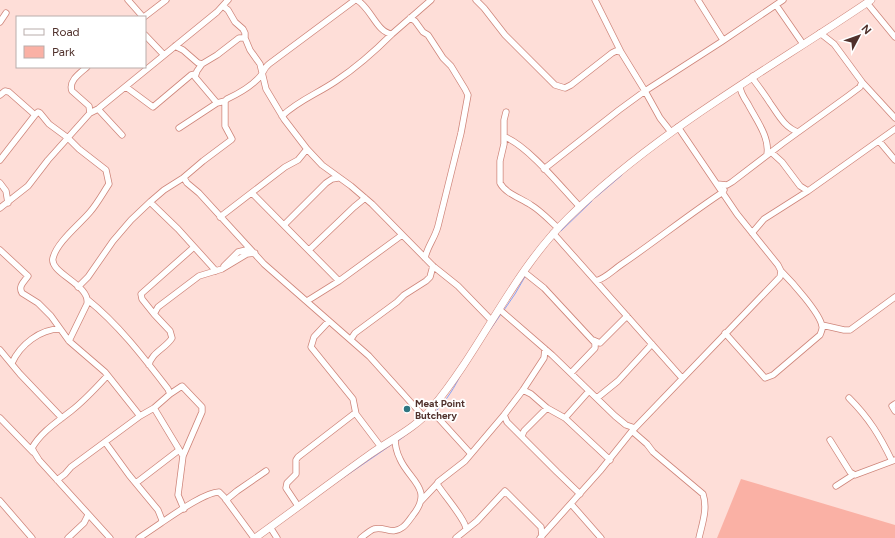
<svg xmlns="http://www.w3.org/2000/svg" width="895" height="538" viewBox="0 0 895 538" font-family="Figtree,sans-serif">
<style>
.green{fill:#fab1a5}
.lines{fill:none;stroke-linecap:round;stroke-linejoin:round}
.stream{stroke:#86a2f6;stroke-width:1}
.minor-casing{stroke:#ce857a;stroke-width:7}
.major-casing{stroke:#ce857a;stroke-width:8}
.minor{stroke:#fff;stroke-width:5.5}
.major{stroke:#fff;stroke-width:7}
.poi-dot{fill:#2f7681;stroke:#fff;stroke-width:1.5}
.labels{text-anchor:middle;stroke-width:3.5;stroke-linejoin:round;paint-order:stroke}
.poi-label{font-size:10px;font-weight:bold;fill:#50312c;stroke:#fff;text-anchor:start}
</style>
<rect width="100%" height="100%" fill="#feded8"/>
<path class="green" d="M741,479L895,525V538H717Z"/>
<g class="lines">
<path class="stream" d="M595,198L622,175
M561,231L592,201
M504,310L515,294L526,275
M490,330L501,314
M436,411C446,401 455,387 461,374
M398,441L418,426
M337,482L394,443"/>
<g class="minor-casing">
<path id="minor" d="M128,0L143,17
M357,0C371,8 377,33 392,34L431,0
M476,0L484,8L505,35L555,85L565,88L571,85L612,53L616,51L621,52L645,91L660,118L671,132
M595,0L621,52
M698,0L723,40
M867,3L895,37
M776,5L803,44
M223,6L228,10L235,22L243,29L245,33V38
M144,17L166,0
M410,18L415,21L423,32L428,35L443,58L451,66L465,89L468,95L461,133L438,226C435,238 427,247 425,258
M0,22L6,13
M820,33L834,44L862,82L895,118
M145,35L164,55
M175,46L183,50L198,63L202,64L217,55L239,38H245L250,50L260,64L266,89L284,119L307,149L322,165L351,186L372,204L433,266L458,286L492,321
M202,64L197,71L195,77L217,103
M87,67C80,73 68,81 72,91L89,106L90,113
M753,76V79C759,87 765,95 770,103C778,114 784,127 798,132
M740,86C740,92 744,98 748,104C755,118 770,137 767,154
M126,87L153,107L191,75L195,74
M0,95L5,91L9,92L35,115
M98,109L122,135
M506,112L504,120V144L500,161V183C506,194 521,198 531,205C541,211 549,220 558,228
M282,116C299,100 317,94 336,81C357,67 374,52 392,34
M179,128L217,103L225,101
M505,137C529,147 561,187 580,207
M879,141L895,160
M771,152L782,162L800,186L808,191
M0,160L35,115L38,112L40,113L49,124L68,138L79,149L106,170L109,184C103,193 97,204 90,212C79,225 57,242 53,258C49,273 91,285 87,304L69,341
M544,169L619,110L645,91L721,42L783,0
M184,178L187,183L199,193L264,264L369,356L424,417
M0,183L6,191L8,203
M717,184L727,185L732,182L783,143L848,96L860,87L862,82
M252,193L339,281
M150,202L178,229L216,271
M0,208L28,186L48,160L90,113L98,109L217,12L228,0
M220,217L285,167L298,160L307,149
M284,225L326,183L332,179L338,178
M553,233L682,378
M752,233L764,219L808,191L895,129
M0,250L28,276C24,282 18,286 22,293L38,303L51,316L69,341L105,372L140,416
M309,250L354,207L365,198
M224,266L238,252L250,249
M524,272L544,288L595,343V348L571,373
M596,281C606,278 613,270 622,264C656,241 688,215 723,192L724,190
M78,287L88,277L113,241L131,220L150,202L164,190L183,178L203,161L231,140L232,139L225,126V101L227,99C240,93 253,86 262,74C264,70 265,67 269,64L355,0
M307,301L339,281L402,235
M499,309L552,355L615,416L626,425L635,428
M154,314L142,299L141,294L194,247
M329,321L314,337L311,347L353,399L356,414L381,447
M822,325L844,330H850L895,297
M725,333L765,378L773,375L820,335C821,332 823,329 822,326C820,313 791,281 781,271
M351,339L355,333L397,302L404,295L426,281L430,277L433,266
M593,340L600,343L627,316
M0,350L20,374L62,418
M12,363C20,345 40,329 60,329
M149,365C151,353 166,348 172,338L170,331L154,314L158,307L199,276L222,269L247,254L255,253
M107,376C96,388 84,401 71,411C57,422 41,432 32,448L34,452L39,460L110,538
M523,390L531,394L547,408L565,418L610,460
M170,394L182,386L202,407V412L183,456L178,495L184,509
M597,398L618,381L652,344
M849,398C869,418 880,436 892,461
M895,404L892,406L895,411
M154,408L183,456
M431,410L471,454
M504,415L507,422L557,472L580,494
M0,418L33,452
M565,418L589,391
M632,431L647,444L653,452L703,494C708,509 702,524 699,538
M522,436L524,431L547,408
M830,440L850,472L855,475L895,460
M105,442L129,475L158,510L162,520L161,523L139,538
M57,480L65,474L71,467L140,416L154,408L170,394L168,389C144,358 119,325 88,300
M136,483L179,450
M836,486L853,475
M226,500L237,491L266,471
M0,501L32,538
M421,501L437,484
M572,505L601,538
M298,506L286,488L287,483L296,474V460L298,457L355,413
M161,523C173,515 205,492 219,492L224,497L254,538
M270,527L277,538
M466,529C466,520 443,494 437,484L438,482L465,461L504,415L523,390L544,358L545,349
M68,538L84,523L88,515
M361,538C365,535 369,531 374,529C386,526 391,536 403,527C407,524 410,519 413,515C434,489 409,480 400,459C397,453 395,444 395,438
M456,538L477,521L505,491L541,527L542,536
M540,538L600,471L632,431L780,277L781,271L778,265L737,214L678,127"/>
</g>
<g class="major-casing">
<path id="major" d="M255,538C293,511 331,482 369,455C390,440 416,428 432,408C482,348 512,273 568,218C658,130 768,70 871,0"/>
</g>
<use href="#minor" class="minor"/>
<use href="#major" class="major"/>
</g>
<circle class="poi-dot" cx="407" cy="409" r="4"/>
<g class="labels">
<g class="poi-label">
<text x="415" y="407">Meat Point<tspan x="415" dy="12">Butchery</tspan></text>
</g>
</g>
<rect x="16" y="16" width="130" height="52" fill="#ffffff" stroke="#b9adab"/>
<rect x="24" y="29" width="20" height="6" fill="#ffffff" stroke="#b9adab"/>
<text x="52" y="36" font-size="12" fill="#50312c">Road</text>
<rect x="24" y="46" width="20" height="12" fill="#fab1a5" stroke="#b9adab"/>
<text x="52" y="56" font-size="12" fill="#50312c">Park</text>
<g transform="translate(859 36) rotate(49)" stroke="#ffffff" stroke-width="3" paint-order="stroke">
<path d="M0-3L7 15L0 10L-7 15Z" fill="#50312c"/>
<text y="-6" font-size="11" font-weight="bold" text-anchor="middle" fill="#50312c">N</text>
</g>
</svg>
